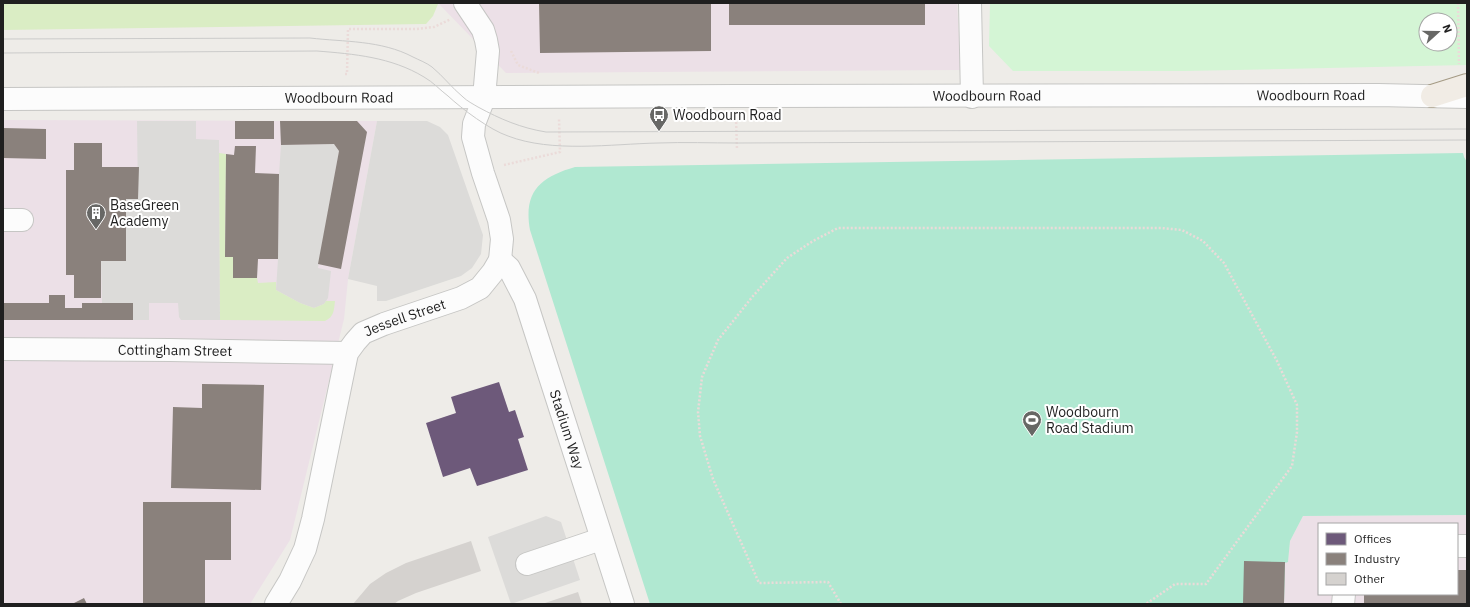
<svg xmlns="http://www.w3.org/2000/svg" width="1470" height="607" viewBox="0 0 1470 607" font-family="'IBM Plex Sans',sans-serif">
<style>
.industrial{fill:#ece0e7;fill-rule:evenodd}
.religious{fill:#dcdbd9}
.grass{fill:#daedc4}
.park{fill:#d4f5d5;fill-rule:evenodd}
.pitch{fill:#b0e8d1}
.offices{fill:#6d597a}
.industry{fill:#8a817c}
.building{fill:#d5d2cf}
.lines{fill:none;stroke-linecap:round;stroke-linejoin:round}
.minor-casing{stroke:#c6c6c4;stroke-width:24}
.major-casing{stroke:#a49a84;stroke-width:24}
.path{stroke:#ebdbd9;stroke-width:2.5;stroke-dasharray:2 2;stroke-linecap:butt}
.minor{stroke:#fcfcfc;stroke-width:22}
.major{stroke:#f1ece5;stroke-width:22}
.tram{stroke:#cbcbca;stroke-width:1}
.labels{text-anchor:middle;stroke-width:4;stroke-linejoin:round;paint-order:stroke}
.street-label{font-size:14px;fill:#1f1f1f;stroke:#fff}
.poi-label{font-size:14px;fill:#1f1f1f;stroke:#fff;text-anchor:start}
</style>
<rect width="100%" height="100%" fill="#eeece8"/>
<path class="industrial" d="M438,3H957L961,70L506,73Z
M3,120L377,121L348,279L344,319L290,540L250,604H3Z
M1467,515V604H1284L1285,562H1288L1290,541L1303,516ZM1319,524H1457V594H1319Z"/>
<path class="religious" d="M137,121H196V139L219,140L220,320H181L179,317L178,303H149V320H133V303H102L101,261H126V199H138Z
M377,121H427L440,127L448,135L483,235L481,254L472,268L461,276L386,301H377V286L348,279Z
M334,144L339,151L318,268L331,271L328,298L324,304L314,308L300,303L276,290L278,259L279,174L281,145Z
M546,516L561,522L580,580L511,604L488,537Z"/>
<path class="grass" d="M3,3H438V4L433,16L426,24L3,30Z
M219,153L226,154L225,257H233V278H257L258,283L276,282V290L300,303L314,308L324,304L326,301H335C334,310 334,317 325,321L220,320Z"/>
<path class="park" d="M990,3H1467V65L1185,71H1013L989,46ZM1426,20H1450V44H1426Z"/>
<path class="pitch" d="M1463,153L1464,157L1467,162V515L1303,516L1290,541L1288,562L1285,563L1284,604H650L530,230C523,191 541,177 575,167Z"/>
<path class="offices" d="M499,382L509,412L515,410L524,437L518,439L528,470L477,486L470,468L443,477L426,423L456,413L451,397Z"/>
<path class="industry" d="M539,3H711V51L540,53Z
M729,3H925V25H729Z
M235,121H274V139H235Z
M280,121H357L367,132L341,269L318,264L339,151L334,144L281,145Z
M3,128L46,129V159L3,158Z
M74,143H102V167H139L138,199H126V261H101V298H74V275H66V170H74Z
M235,146H256L255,173L279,174L278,259H258L257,278H233V257H225L226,154L234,155Z
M49,295H65V308H82V303H133V320H3V303H49Z
M202,384L264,385L261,490L171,488L173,407L202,408Z
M143,502H231V560H205V604H143Z
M1244,561L1285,562L1284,604H1243Z
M1457,570H1467V604H1364V594H1457Z
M84,598L87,604H72Z"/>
<path class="building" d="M471,541L481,571L416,593L398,601L394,604H353L370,584L386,573L406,563Z
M578,592L582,604H542Z"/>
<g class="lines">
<g class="minor-casing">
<g id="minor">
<path d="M970,3L972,97"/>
<path id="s1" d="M3,99L737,96L1378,95L1467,97"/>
<path d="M3,220H22"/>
<path id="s2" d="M500,260L509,268L525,299L623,604"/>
<path id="s3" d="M3,349L170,350L347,353"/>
<path d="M1457,546H1467"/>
<path d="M527,564L601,539"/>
<path id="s4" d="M276,604L290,581L305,549L313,519L347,353L355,342L363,333L384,324L461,298L480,288L493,272L500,260L502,239L499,220L483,173L473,137L474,124L484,98L488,51L486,40L483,30L465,3"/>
<path d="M1343,604L1344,594"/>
</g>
</g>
<g class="major-casing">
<path id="major" d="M1432,96L1467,85"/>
</g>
<path class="path" d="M1458,3L1459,64
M511,51L518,65L539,73
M345,74H347L348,29H417L434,27L451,19
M736,118L737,150
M504,165L560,152L559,119
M841,604L828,582L759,583L713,479L700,436L698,412L702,377L718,340L753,296L787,258L813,241L838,228H1161L1182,230L1203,241L1224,263L1277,361L1297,405V432L1292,466L1206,584H1175L1146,604"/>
<use href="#minor" class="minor"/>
<use href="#major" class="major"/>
<path class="tram" d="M3,39L310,38C344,42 381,40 413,57C419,60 427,63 432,67C443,76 452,88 463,97C467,101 473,104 478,107C500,119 521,128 546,132L1467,129
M3,53L317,51C354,54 391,57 424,77C433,82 440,90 448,96C462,109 490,130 508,136C552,153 611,144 658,143C684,142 711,143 737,143L1467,140"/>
</g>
<defs>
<g id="bus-pin" transform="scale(1)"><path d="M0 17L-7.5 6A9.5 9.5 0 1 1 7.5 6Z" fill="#676765" stroke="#fff"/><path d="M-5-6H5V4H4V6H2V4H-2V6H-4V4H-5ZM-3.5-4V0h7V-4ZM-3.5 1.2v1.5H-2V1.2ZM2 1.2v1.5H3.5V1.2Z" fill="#fff"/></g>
<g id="building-pin" transform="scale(1)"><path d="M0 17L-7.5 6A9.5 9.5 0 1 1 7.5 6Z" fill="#676765" stroke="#fff"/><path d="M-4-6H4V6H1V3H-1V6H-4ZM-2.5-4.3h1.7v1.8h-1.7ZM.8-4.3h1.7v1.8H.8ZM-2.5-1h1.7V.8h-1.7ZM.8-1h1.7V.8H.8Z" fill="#fff"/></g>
<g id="stadium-pin" transform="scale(1)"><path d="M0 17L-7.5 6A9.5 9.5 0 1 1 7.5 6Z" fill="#676765" stroke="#fff"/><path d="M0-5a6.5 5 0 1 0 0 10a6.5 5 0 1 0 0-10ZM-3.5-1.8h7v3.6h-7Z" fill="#fff"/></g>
</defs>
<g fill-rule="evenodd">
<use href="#bus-pin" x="659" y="115"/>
<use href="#building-pin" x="96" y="213"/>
<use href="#stadium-pin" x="1032" y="420"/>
</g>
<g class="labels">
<g class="street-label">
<text dy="5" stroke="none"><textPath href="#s1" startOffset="984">Woodbourn Road</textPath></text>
<text dy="5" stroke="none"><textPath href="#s1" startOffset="1308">Woodbourn Road</textPath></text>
<text dy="5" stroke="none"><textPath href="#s1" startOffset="336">Woodbourn Road</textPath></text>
<text dy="5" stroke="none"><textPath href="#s4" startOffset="333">Jessell Street</textPath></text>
<text dy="5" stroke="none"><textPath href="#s3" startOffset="172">Cottingham Street</textPath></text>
<text dy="5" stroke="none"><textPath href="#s2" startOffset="184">Stadium Way</textPath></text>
</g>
<g class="poi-label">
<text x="673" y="120">Woodbourn Road</text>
<text x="110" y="210">BaseGreen<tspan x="110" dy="16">Academy</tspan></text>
<text x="1046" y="417">Woodbourn<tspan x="1046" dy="16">Road Stadium</tspan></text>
</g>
</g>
<rect width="1470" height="607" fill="none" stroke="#1f1f1f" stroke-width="8"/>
<rect x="1318" y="523" width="140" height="72" fill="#ffffff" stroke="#a5a5a5"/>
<rect x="1326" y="533" width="20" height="12" fill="#6d597a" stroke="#a5a5a5"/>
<text x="1354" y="543" font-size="12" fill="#1f1f1f">Offices</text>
<rect x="1326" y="553" width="20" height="12" fill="#8a817c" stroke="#a5a5a5"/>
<text x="1354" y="563" font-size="12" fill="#1f1f1f">Industry</text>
<rect x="1326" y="573" width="20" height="12" fill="#d5d2cf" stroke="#a5a5a5"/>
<text x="1354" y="583" font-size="12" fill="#1f1f1f">Other</text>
<g transform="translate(1438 32) rotate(69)"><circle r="19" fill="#ffffff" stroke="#a5a5a5"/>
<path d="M0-3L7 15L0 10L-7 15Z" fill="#676765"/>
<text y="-6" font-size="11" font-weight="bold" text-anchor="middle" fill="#1f1f1f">N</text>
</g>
</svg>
